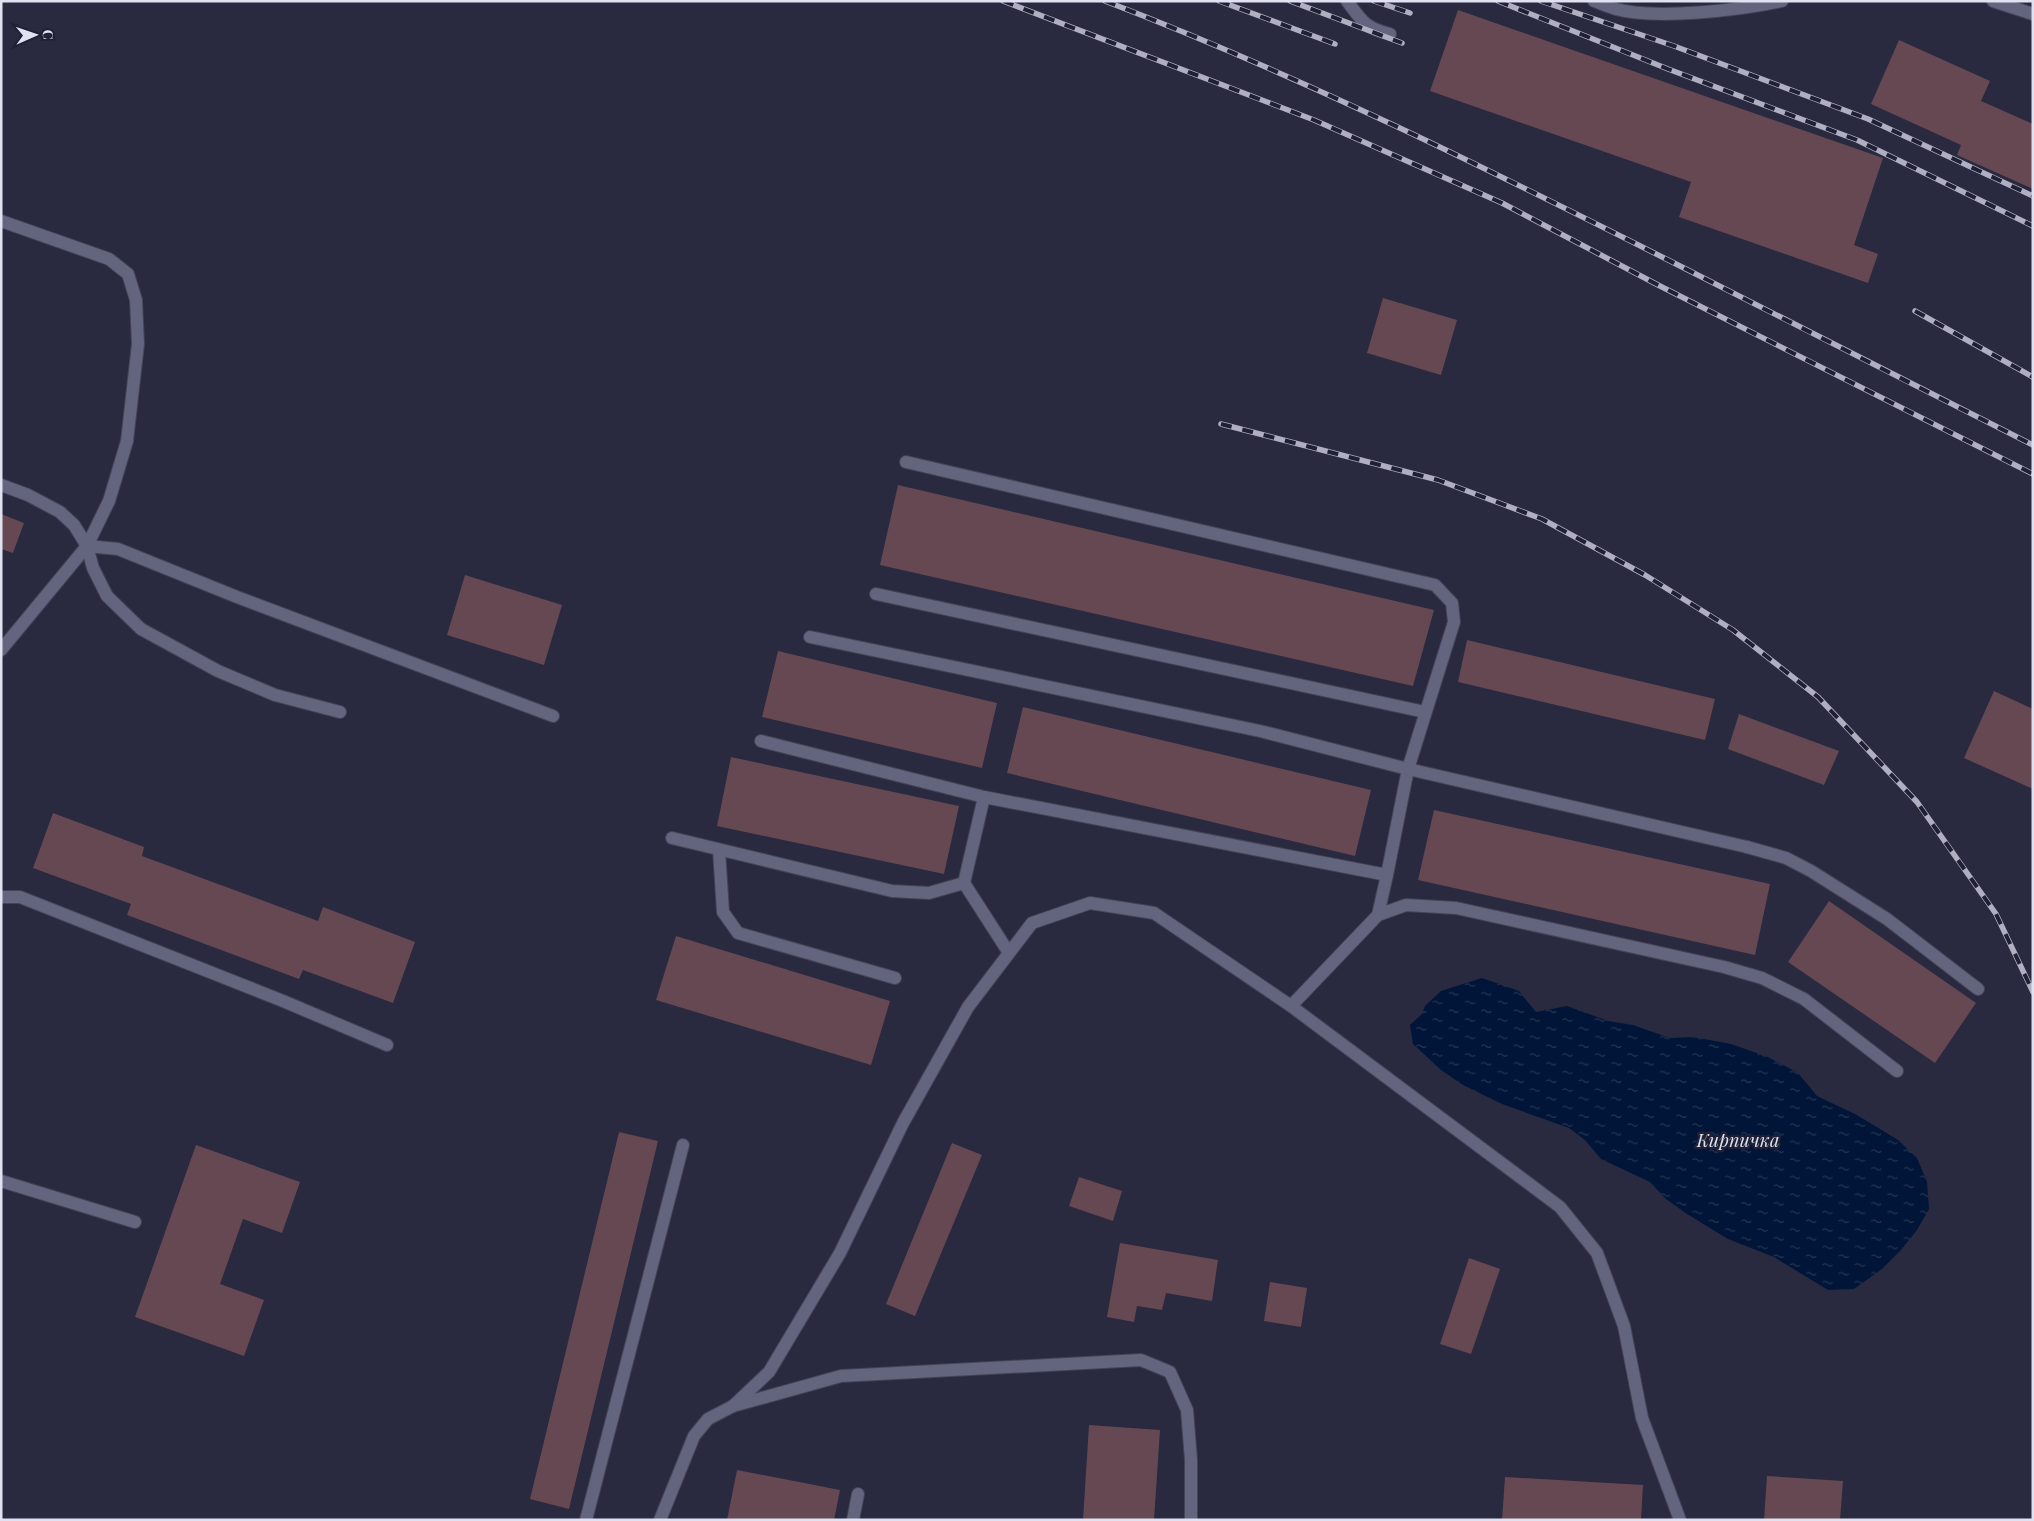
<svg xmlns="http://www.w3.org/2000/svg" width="2034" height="1521" viewBox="0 0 2034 1521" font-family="'Playfair Display',serif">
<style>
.water{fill:url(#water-ripples)}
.building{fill:#654852}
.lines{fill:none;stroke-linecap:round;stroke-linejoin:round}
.lane-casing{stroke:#444357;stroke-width:14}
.street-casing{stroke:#444357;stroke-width:14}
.lane{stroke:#63647e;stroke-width:12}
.street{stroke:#63647e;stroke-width:12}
.rail-casing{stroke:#afafc1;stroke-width:5.5}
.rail{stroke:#1f1f35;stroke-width:4;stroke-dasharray:11;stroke-linecap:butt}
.labels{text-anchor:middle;stroke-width:5;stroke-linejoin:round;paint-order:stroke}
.water-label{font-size:18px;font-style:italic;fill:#dbe5f2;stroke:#1f1f35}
</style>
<defs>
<pattern id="water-ripples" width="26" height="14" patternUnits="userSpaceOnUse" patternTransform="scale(1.25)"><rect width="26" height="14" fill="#001537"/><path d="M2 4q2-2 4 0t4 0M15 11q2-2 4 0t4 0" fill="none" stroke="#253754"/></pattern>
</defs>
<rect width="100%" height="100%" fill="#292940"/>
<path class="water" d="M1482,978L1519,991L1536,1012L1567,1006L1608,1021L1633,1025L1670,1038L1693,1037L1731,1044L1768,1057L1798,1073L1817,1096L1857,1115L1898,1140L1917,1158L1927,1182L1929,1209L1917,1230L1901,1250L1882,1269L1854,1289L1828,1290L1774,1257L1728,1239L1687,1214L1666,1199L1650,1182L1601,1159L1585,1140L1569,1128L1502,1104L1463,1085L1441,1070L1413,1044L1410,1025L1422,1014L1425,1006L1441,991Z"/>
<path class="building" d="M1458,10L1883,158L1854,245L1878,254L1868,283L1679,217L1691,182L1430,91Z
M1899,40L1990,81L1981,101L2033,124V189L1957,155L1961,145L1871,104Z
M1383,298L1457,320L1441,375L1367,353Z
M898,485L1434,610L1413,686L880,565Z
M1,514L24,523L13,553L1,549Z
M465,575L562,605L544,665L447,635Z
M1467,640L1715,699L1705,740L1458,682Z
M778,651L997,703L982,768L762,717Z
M1994,691L2033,709V789L1964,758Z
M1023,707L1371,790L1355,856L1007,773Z
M1739,714L1839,751L1824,785L1728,749Z
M731,757L959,806L944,874L717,826Z
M1434,810L1770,884L1755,955L1418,880Z
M53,813L144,847L142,856L318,921L323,907L415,942L393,1003L303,970L299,979L127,915L131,904L33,868Z
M1829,901L1976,1003L1935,1063L1788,962Z
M676,936L890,1001L871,1065L656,1000Z
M619,1132L658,1141L569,1509L530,1499Z
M952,1143L982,1155L915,1316L886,1304Z
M196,1145L300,1182L282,1233L243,1219L220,1284L264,1300L244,1356L135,1317Z
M1079,1177L1122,1191L1113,1221L1069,1206Z
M1120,1243L1218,1260L1212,1301L1166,1293L1162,1310L1137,1306L1134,1322L1107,1317Z
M1469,1258L1500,1269L1471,1354L1440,1344Z
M1270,1282L1307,1288L1301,1327L1264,1321Z
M1089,1425L1160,1430L1154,1520H1083Z
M737,1470L840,1490L834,1520H727Z
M1767,1476L1843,1481L1840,1520H1764Z
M1505,1477L1643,1485L1641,1520H1502Z"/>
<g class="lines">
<g class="lane-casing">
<path id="lane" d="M1347,1C1362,21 1365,28 1390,34
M1594,1C1602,4 1609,7 1616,9C1655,20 1741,10 1782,1
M1993,1L2033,14
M1,485L28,495L60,512L74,525L87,546L93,568L107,596L141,629L218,671L275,695L340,712
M87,546L118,549L237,597L553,716
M810,637L1260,731L1408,769
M672,838L892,891L929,893L964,883
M1747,847L1786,858L1811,871L1887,919L1978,989
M719,850L723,912L738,933L895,978
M1,1181L135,1222
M733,1406L841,1376L1141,1360L1170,1372L1187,1410L1191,1460V1520
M586,1520L683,1145
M853,1520L858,1494"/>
</g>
<g class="street-casing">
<path id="street" d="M1,221L109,259L128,274L136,300L138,344L127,441L109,501L87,546L1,650
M906,462L1435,585L1452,603L1454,622L1408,769
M876,594L1425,712
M761,741L984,797L964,883L1009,953
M984,797L1387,875L1378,915
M1387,875L1408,769L1747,847
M1,897H20L283,1001L387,1045
M1291,1006L1378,915L1406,905L1456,908L1724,967L1762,978L1804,999L1897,1071
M660,1520L694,1436L708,1419L733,1406L769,1372L840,1253L903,1123L968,1007L1032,923L1090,903L1154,913L1291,1006L1560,1207L1597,1253L1624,1326L1642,1418L1680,1520"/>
</g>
<use href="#lane" class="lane"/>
<use href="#street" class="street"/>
<g class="rail-casing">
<path id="rail" d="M1003,1L1314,120L1502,203L1658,285L2033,474
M1105,1C1301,76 1490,170 1678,265C1796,325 1914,385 2033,445
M1219,1L1335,44
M1290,1L1402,43
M1374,1L1410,13
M1498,1L1668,69L1857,140L2033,226
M1541,1L1674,46L1868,119L2033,196
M1915,311L2033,377
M1221,424L1438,480L1542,519L1645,575L1733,630L1818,697L1917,802L1996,914L2033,992"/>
</g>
<use href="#rail" class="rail"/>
</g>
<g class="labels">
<g class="water-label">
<text x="1738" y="1147">Кирпичка</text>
</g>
</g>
<rect width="2034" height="1521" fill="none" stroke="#e1e2f1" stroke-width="5"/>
<g transform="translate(35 35) rotate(88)" stroke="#1f1f35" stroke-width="4" paint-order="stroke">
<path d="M0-4L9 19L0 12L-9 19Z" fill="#e1e2f1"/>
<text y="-8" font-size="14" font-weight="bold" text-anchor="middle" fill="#e1e2f1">С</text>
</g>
</svg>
